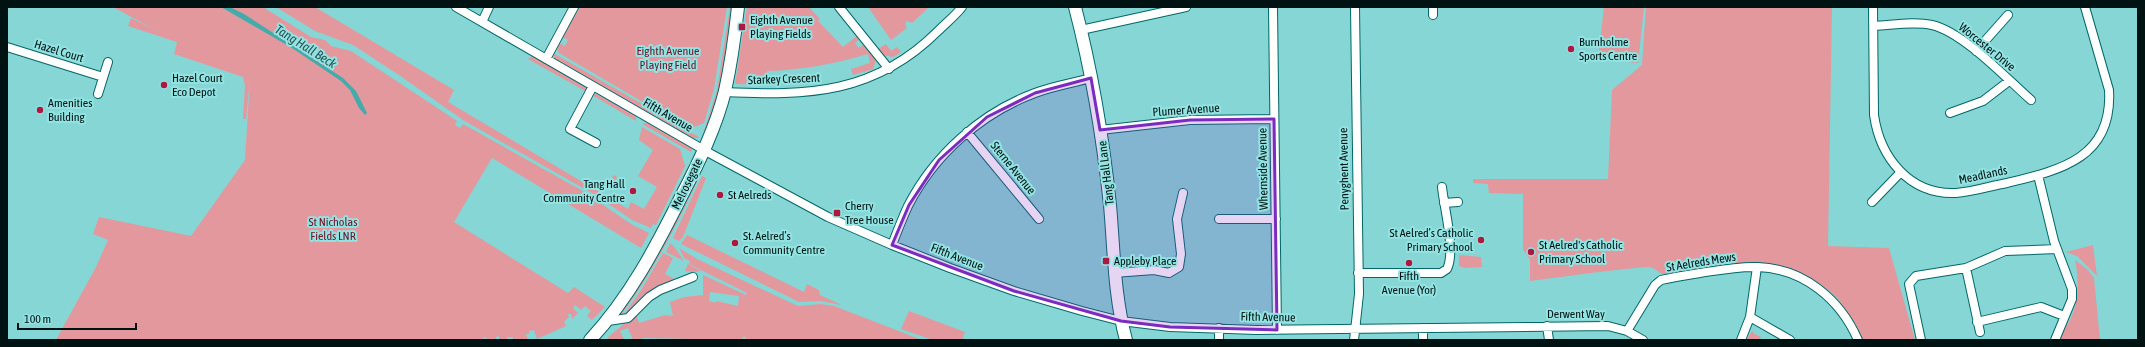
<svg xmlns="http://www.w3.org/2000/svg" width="2145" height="347" viewBox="0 0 2145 347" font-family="'Asap Condensed',sans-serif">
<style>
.green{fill:#e3989e;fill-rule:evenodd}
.water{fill:#43abaa}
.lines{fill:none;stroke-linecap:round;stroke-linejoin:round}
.street-casing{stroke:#006867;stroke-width:10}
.secondary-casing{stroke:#006867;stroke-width:14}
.street{stroke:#fff;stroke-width:8}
.secondary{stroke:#fff;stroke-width:12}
.marked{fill:#7b2cbf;fill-opacity:0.2;stroke:#7b2cbf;stroke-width:3;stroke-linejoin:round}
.poi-dot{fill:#ad183e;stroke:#92e3e2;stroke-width:1.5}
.labels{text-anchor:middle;stroke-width:4;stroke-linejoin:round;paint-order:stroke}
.poi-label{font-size:12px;fill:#001212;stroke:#92e3e2;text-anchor:start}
.street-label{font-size:12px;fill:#001212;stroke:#92e3e2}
.park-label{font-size:12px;fill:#6f1327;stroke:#92e3e2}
.water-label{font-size:13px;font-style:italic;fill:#295655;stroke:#92e3e2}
</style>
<rect width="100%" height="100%" fill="#85d6d5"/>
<path class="green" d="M113,7H263L311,37L325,40L331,46L351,51L457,121L455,125L460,128L463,124L581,190L631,224L649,233L641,248L492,158L454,222L568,293L574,287L605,307L592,320L587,316L591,311L585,306L581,310L575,305L573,308L578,313L572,319L571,314H568L569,317L564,322L566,326L537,339L534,330L529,331V334H526L528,340H513V337H507V340H499V336L496,337V340H487L486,337L483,338V340H56L96,267L108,240L93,234L99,217L191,236L245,160L250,79L246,119H243L245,85L243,77L174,54L177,42L128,26L131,18L157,31Z
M276,7H315L454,90L448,102L628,209L631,202L644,209L657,187L638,176L653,150L639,140L642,127L680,149L685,166L656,225L653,224L651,228L632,220L597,196L463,120L399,75L353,45L315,31Z
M580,7H727L714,89L704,123L689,129L559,53L557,47L559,43L565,46L568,40L562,37Z
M730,7H734L720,91L707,132L704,131L717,90Z
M747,7H809L820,19L818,21L843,47L857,36L860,39L855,43L859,48L864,44L876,59L873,69L853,75L851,69L870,63L868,54C834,64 802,70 767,71V85L735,84Z
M868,7H927L928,8L912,23L907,21L905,24L907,28L891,40Z
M1604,7H1644L1638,63L1598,59Z
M1646,7H1832L1828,246L1889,248L1915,340H1862C1854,325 1846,306 1833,294C1804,269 1760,260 1724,264C1705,266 1685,275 1667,275C1660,275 1655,267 1648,267C1608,270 1569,276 1530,281V259L1523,250V194L1489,193L1488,184L1473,183V179H1608L1612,90L1642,65Z
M886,44L891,51L897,47L901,52L893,57L883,55L878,49Z
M553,53L656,112L654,117L555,59Z
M532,56L584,85L587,92L528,59Z
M596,94L636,115V121L592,95Z
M658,114L699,137L698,138H692L656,118Z
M648,122L687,144L692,149L691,152L642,124Z
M688,167L690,168L672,207L619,300L614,301L642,258Z
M698,174L700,175C678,224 653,271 622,314L615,319Z
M614,175L617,177L612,189L605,185Z
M702,176L706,178L683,237L679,241L673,238Z
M687,235L804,292L807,284L819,290L820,295L842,305L820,301L799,302L681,244Z
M670,243C676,247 679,255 684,261L666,252Z
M2093,245L2097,276L2077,256L2066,252Z
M679,248L697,259L798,306L821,304L834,306L922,340H746V337H743L742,340L642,338L641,340H633L628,328L620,331L624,340H609L608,337L636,314L639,323L665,315L673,316L670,302L684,297L703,295V275L746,295L747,293L689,264L690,261L684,258ZM710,292L739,296L738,306L716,301V303L709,301Z
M663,253L673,258L665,274L676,280L622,317L640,292Z
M1459,255L1481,257L1482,267L1465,268L1459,266Z
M2075,260L2087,269L2094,278L2100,340H2059C2061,332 2068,325 2071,318C2079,300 2079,278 2075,260Z
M688,264L701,271L694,272L685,271Z
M909,311L965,332L962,340H933L901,329Z
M1752,331L1755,334L1761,337L1759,340L1747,339Z"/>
<path class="water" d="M221,7H230L244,14L343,78L356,91L367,113L365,115L359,108L350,90L341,81L292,48Z"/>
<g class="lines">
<g class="street-casing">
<path id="street" d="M456,7L711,154L828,217L892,245L950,268L1014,291L1082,311L1121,321L1170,327L1257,330L1608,326L1627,331L1643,340
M839,7L889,69
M1273,7L1277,330
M1873,7L1874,115C1880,157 1909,195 1956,193C1973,192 1990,186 2007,183C2061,170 2113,158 2109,90L2085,7
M1433,15V7
M482,22L489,7
M1874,26C1893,25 1914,21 1932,25C1963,32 2007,79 2031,100
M1081,30L1186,7
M7,47L103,77
M1976,51L2008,15
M546,59L574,7
M593,86L570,129L596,143
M725,92C808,96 875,94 938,31C946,23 955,16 962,7
M98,94L108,62
M1950,113L1983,101L2009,81
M1100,130L1190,120L1274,119
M967,132L1039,219
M2038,175L2054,241L2072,289V299L2055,340
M1872,202L1901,172
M1444,203L1458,202
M1219,219H1276
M892,245C897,232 902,219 908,206C934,155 981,113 1035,93C1053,86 1073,83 1091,78
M1966,268L1980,332
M1114,273L1154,270L1169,273L1179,267L1181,254L1177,219L1183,193
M1358,273H1441L1447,269C1456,251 1444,208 1442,187
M1750,317L1790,340
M608,321L628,318L649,297L660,290L693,277
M1977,322L2041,307L2064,316
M1547,326L1549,340
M1627,331L1655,285L1661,280C1674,277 1687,275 1700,273C1719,270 1739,266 1758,267C1804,269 1840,299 1858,340
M1219,340V328
M1354,340L1359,294L1355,7
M1423,340V328
M1741,340L1750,317L1757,267
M1921,340L1909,284L1916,276L1966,268L2005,251L2057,249"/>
</g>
<g class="secondary-casing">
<path id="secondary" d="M1075,7C1092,72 1103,138 1110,205C1114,250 1114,295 1126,340
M590,340C630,297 656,247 682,195C699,162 716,127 725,91C731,64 735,35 738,7"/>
</g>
<use href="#street" class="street"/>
<use href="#secondary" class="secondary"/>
</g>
<path class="marked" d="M1091,78L1100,130L1190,120L1274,119L1277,330L1170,327L1121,321L1014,291L892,245L909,205L939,160L987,117L1035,93Z"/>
<g class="poi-dot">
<rect x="738" y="23" width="8" height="8" rx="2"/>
<circle cx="1571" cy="49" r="4"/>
<circle cx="164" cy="85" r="4"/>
<circle cx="40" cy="110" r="4"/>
<circle cx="633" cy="191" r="4"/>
<circle cx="720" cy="195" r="4"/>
<rect x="833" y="209" width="8" height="8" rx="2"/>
<circle cx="1481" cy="240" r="4"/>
<circle cx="735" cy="243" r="4"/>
<circle cx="1531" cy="252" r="4"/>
<rect x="1102" y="257" width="8" height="8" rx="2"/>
<circle cx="1409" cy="263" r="4"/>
</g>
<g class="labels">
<g class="poi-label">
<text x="750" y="24">Eighth Avenue<tspan x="750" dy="14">Playing Fields</tspan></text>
<text x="1579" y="46">Burnholme<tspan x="1579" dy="14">Sports Centre</tspan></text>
<text x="172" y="82">Hazel Court<tspan x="172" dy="14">Eco Depot</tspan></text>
<text x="48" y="107">Amenities<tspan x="48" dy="14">Building</tspan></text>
<text x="625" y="188" text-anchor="end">Tang Hall<tspan x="625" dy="14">Community Centre</tspan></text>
<text x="728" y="199">St Aelreds</text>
<text x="845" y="210">Cherry<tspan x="845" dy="14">Tree House</tspan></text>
<text x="1473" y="237" text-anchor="end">St Aelred’s Catholic<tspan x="1473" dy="14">Primary School</tspan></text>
<text x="743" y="240">St. Aelred’s<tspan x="743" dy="14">Community Centre</tspan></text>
<text x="1539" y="249">St Aelred's Catholic<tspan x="1539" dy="14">Primary School</tspan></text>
<text x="1114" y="265">Appleby Place</text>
<text x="1409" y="280" text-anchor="middle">Fifth<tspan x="1409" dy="14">Avenue (Yor)</tspan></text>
</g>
<g class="street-label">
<text transform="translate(1987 47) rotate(39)" y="4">Worcester Drive</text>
<text transform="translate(59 51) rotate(17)" y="4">Hazel Court</text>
<text transform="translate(784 79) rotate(-2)" y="4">Starkey Crescent</text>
<text transform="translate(1186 110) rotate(-4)" y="4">Plumer Avenue</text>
<text transform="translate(668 115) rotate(30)" y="4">Fifth Avenue</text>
<text transform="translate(1013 168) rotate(51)" y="4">Sterne Avenue</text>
<text transform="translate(1263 169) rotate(-91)" y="4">Whernside Avenue</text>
<text transform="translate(1344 169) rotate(-91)" y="4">Penyghent Avenue</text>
<text transform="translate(1106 173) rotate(-97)" y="4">Tang Hall Lane</text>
<text transform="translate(1983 175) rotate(-12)" y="4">Meadlands</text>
<text transform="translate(687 184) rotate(-64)" y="4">Melrosegate</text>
<text transform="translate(957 257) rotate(21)" y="4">Fifth Avenue</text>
<text transform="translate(1701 262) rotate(-9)" y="4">St Aelreds Mews</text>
<text x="1576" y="318">Derwent Way</text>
<text transform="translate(1268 317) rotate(1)" y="4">Fifth Avenue</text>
</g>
<g class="park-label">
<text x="668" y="55">Eighth Avenue<tspan x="668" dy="14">Playing Field</tspan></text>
<text x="333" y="226">St Nicholas<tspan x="333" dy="14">Fields LNR</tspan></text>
</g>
<g class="water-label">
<text transform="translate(306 46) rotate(32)" y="5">Tang Hall Beck</text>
</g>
</g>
<rect width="2145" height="347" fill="none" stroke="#001212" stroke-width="16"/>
<path d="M18 323v6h118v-6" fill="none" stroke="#001212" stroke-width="2"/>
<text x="24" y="323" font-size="12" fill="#001212" stroke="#92e3e2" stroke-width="3" paint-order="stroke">100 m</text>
</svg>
